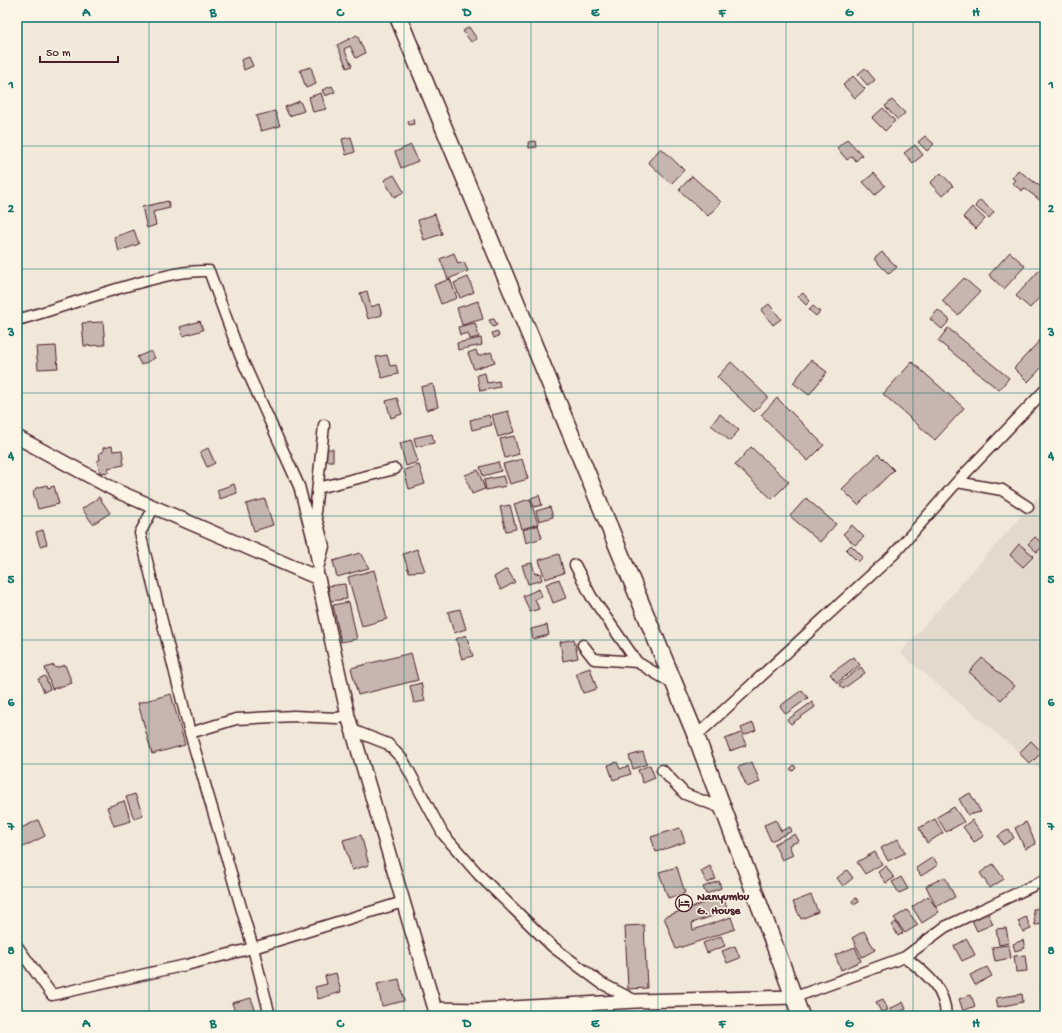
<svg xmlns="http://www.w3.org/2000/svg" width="1062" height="1033" viewBox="0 0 1062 1033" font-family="'Gochi Hand',sans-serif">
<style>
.built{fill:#e4d9cd}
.building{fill:#c7b6af;stroke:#4a1f2b}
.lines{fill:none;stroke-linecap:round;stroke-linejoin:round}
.minor-casing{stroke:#4a1f2b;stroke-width:13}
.tertiary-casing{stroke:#4a1f2b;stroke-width:16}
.primary-casing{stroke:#4a1f2b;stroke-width:19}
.minor{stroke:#fcf5e5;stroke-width:10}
.tertiary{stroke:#fcf5e5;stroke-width:13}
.primary{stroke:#fcf5e5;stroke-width:16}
.grid{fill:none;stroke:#0f766e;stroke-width:1;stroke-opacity:0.55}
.labels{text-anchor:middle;stroke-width:3;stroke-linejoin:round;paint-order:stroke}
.poi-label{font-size:12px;font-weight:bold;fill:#4a1f2b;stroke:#fcf5e5;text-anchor:start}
.neatline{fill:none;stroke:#0f766e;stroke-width:1.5}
.grid-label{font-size:13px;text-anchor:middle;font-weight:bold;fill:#0f766e}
</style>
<rect width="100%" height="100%" fill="#f1e8da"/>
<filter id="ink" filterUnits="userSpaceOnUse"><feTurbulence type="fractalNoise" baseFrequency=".025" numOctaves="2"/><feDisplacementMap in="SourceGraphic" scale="8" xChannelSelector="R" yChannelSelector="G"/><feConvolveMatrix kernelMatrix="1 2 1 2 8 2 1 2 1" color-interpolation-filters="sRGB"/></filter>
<g filter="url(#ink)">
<path class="built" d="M1045,489V774L900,653Z"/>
<path class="building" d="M245,17H259L246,20Z
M469,27L477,39L471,42L463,31Z
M357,35L365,53L356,58L350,46L344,49L352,66L347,68L337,45Z
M249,57L253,66L244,70L241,60Z
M311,67L316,84L306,88L300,70Z
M865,68L875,80L868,86L858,74Z
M853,76L865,89L855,98L843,85Z
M332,86L335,92L325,96L322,90Z
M321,93L326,109L313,112L309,97Z
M892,100L905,113L898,120L885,106Z
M300,101L304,111L289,116L285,107Z
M883,108L895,121L885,131L872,118Z
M275,111L280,126L261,131L256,116Z
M413,119L414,124L409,125L408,121Z
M925,136L934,144L927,151L918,142Z
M351,137L355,152L346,155L342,139Z
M847,139L862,155L856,161L852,156L847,160L837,148Z
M536,141L537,147L529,148L528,142Z
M411,145L418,161L401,168L395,152Z
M915,145L923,155L913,163L904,153Z
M661,148L684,170L671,184L648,162Z
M1018,170L1045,190V195L1041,201L1024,188L1022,191L1012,183L1015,180L1012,178Z
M874,173L885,186L875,195L863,182Z
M941,173L953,186L942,196L930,183Z
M394,175L404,192L394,197L384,180Z
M692,176L721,202L708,216L679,190Z
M980,200L994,212L989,218L975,206Z
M168,201L170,208L153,212L156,225L147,228L142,207Z
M972,207L985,219L976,229L963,217Z
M435,214L442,234L424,240L418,220Z
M134,230L139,244L119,251L114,237Z
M882,252L897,267L889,274L874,259Z
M1010,252L1025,266L1004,289L989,275Z
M454,253L458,264L464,262L468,271L448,279L440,259Z
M1044,265L1045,291L1030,308L1016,296Z
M468,277L474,292L460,298L454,283Z
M964,278L980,292L958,315L942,301Z
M450,279L457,298L441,304L434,285Z
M367,291L371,307L379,304L382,315L368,319L360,293Z
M803,293L810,301L806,305L798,297Z
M478,301L483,319L462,325L457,308Z
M769,304L781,319L773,325L761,310Z
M813,306L820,312L816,316L809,310Z
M1045,309V320L1040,315Z
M938,310L950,320L942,329L930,319Z
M494,319L497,325L493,327L489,320Z
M200,321L203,330L183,336L180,327Z
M103,322L105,345L84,346L82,323Z
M475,323L479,337L470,339L468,333L460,335L458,327Z
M948,328L1009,378L999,390L938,341Z
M497,331L499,336L494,338L492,333Z
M1045,335V364L1028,382L1014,368Z
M481,338L482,345L458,350L457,343Z
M56,346L58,368L38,369L36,347Z
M476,350L478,356L491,352L495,362L474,369L468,353Z
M151,351L155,358L141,365L137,357Z
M387,355L390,366L396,365L398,374L382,378L376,357Z
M811,360L827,372L809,395L793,383Z
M731,362L768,397L754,412L717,377Z
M912,362L964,408L935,440L883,394Z
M485,373L487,383L499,381L500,387L480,391L477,375Z
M433,384L438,407L426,410L421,387Z
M397,398L402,414L391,418L386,401Z
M777,398L824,445L808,461L761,415Z
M508,411L514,432L498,437L492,415Z
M720,414L739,430L730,441L711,425Z
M489,415L492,425L472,430L470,420Z
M432,434L434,443L416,447L414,438Z
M514,436L519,454L505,458L500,439Z
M411,440L418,462L406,466L400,443Z
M112,446L113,451L122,450L124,465L108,468L109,472L100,473L97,460H100L99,453L103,452V448Z
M751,447L789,482L772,499L735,465Z
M208,448L215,463L207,467L200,452Z
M324,449H333V461H324Z
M878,454L894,470L858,505L842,489Z
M522,459L528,479L510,484L503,464Z
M498,462L501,471L483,476L480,467Z
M419,465L425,484L409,489L404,470Z
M478,470L485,489L472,494L465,475Z
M503,476L506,486L486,490L484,480Z
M234,484L237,493L220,499L217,490Z
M47,485L48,488L54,486L59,504L38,509L33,492L36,488Z
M539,495L542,505L534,507L531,498Z
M99,497L110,513L93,524L82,509Z
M806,498L836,524L820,542L790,516Z
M265,499L273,525L254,531L246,504Z
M530,499L538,524L522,529L514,504Z
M510,505L516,529L506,531L500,507Z
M550,507L553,517L539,521L536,511Z
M538,525L542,538L526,543L523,530Z
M852,525L864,537L855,545L843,534Z
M43,530L47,544L40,546L36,532Z
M1035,537L1044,545L1037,552L1028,544Z
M1019,544L1034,556L1023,567L1010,555Z
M851,545L863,557L858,562L846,550Z
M417,549L425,571L409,572L403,554Z
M360,553L369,568L337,577L333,561Z
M559,554L564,573L545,579L539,560Z
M532,563L535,574L540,573L542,580L528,584L522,565Z
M507,569L515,582L501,590L494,577Z
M374,570L387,619L362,626L348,577Z
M559,579L566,598L553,603L546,584Z
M345,584L347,599L330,601L328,586Z
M539,589L542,596L535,599L539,609L530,612L523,596Z
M349,602L357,639L341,642L333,605Z
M460,609L466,629L454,633L448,612Z
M547,625L549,635L533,639L531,629Z
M466,635L473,656L462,659L456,639Z
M574,639L578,658L563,661L560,642Z
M411,653L418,680L358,695L351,668Z
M854,657L860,665L837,683L830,674Z
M982,658L1014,686L1001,700L969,672Z
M54,665L55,668L65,665L72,683L52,689L45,668Z
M861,667L865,673L843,689L839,684Z
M590,668L597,689L583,693L576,673Z
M45,676L50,689L44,692L38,679Z
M421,683L425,701L414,703L410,686Z
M802,690L808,698L786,714L780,706Z
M171,694L185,745L152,754L138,703Z
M812,702L815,707L791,724L787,720Z
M753,723L756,730L744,735L741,728Z
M741,733L746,745L730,751L725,739Z
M1031,741L1042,752L1030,764L1019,753Z
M643,752L647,764L633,769L629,756Z
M617,762L620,769L628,766L631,774L613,780L608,765Z
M752,762L760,782L747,787L738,767Z
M650,765L655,778L643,783L638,770Z
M794,765L796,768L793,771L790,769Z
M970,793L981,812L968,815L959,799Z
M135,794L143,815L134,819L126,797Z
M124,801L131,821L114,826L107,807Z
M954,807L964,822L946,832L937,817Z
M935,819L943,833L927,843L919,828Z
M38,820L45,836L21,848L17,840V830Z
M776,820L781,831L790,827L792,831L771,841L764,825Z
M972,820L984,836L974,842L963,827Z
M1026,822L1036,844L1025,849L1015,828Z
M680,828L685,842L656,852L651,837Z
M1009,829L1014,838L1003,845L998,836Z
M795,834L799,841L789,845L793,855L782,860L774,844Z
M361,835L369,865L352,870L343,840Z
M898,839L905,853L888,861L881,848Z
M875,852L882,864L865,874L857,862Z
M933,857L938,865L921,876L916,868Z
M993,864L1004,879L990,888L980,873Z
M710,866L716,879L707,883L701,871Z
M886,866L894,878L886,883L878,872Z
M677,867L685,893L668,898L659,872Z
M847,870L853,878L843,886L837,878Z
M901,877L908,889L899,893L892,882Z
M945,877L955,897L936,907L926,886Z
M719,881L721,888L706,894L703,887Z
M811,895L818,912L801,919L793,902Z
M723,896L728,911L692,923L693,930L731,917L735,929L676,949L664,917Z
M928,896L939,912L922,923L912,907Z
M856,898L859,902L854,905L852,901Z
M1045,908V924L1035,925L1033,909Z
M907,910L918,925L905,933L894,918Z
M987,912L993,924L977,931L971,918Z
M1026,917L1031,929L1023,932L1018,921Z
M896,922L903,933L898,936L892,925Z
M644,925L647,988L628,989L625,926Z
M1006,928L1009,943L999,945L996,929Z
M864,931L875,950L862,957L852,938Z
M721,936L725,946L707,953L703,943Z
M967,939L975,955L962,961L954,946Z
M1023,940L1025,948L1015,951L1013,944Z
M1009,945L1011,958L995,961L992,947Z
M735,946L740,958L727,963L722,951Z
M855,947L861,961L841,970L835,955Z
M1025,955L1027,971L1016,972L1014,956Z
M987,967L992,976L975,985L970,975Z
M336,973L341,992L318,999L315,987L327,984L325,976Z
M399,979L404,1001L382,1006L377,984Z
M1045,984V999L1043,1000L1040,985Z
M1022,994L1023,1002L998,1007L996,998Z
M971,995L975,1006L963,1011L959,999Z
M251,998L255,1009L236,1015L232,1003Z
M883,999L888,1010L881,1012L876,1002Z
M903,1002L906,1009L893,1015L890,1009Z
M587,1012V1016H545Z"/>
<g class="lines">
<g class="minor-casing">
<path id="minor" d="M17,320C61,308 104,291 149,280C170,275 187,270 209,271L240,355L299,486L313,540L318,567V578
M957,482L1002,490L1028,507
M318,488L395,469
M154,507L140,533L190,733L253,948L270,1016
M319,565L324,546L315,513L324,425
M575,565L591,596L637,662L675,685
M583,645L594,659L637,662
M352,730L388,744L403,760L443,834L479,875L553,947L601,983L636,1001
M190,733L236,719L294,716L337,718L348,716
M696,736L894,554L957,482L1045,390
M662,770L685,794L724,809
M17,946L52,995L186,965L253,948L403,902
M905,957C926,974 945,987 946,1016
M795,997L905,957L945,927L1045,880"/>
</g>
<g class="tertiary-casing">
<path id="tertiary" d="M17,437L119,492L318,578L348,716L435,1009L479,1010L636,1001L795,997"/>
</g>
<g class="primary-casing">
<path id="primary" d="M398,17L696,736L801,1016"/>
</g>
<use href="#minor" class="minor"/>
<use href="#tertiary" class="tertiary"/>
<use href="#primary" class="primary"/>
</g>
</g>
<path class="grid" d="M149,17V1016M276,17V1016M404,17V1016M531,17V1016M658,17V1016M786,17V1016M913,17V1016M17,146H1045M17,269H1045M17,393H1045M17,516H1045M17,640H1045M17,764H1045M17,887H1045"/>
<defs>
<g id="hotel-ring" transform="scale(0.9)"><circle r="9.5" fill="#fcf5e5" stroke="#4a1f2b" stroke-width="1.5"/><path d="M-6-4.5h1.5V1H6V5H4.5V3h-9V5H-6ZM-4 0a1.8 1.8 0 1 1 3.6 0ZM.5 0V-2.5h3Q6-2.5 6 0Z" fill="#4a1f2b"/></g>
</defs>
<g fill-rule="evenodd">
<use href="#hotel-ring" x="684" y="903"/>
</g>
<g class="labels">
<g class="poi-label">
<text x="697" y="900">Nanyumbu<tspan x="697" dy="14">G. House</tspan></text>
</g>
</g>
<rect width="1062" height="1033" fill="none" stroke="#fcf5e5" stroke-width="44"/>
<path d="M40 56v6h78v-6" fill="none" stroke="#4a1f2b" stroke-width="2"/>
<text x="46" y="56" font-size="12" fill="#4a1f2b" stroke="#fcf5e5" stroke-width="3" paint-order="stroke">50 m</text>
<rect x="22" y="22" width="1018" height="989" class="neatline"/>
<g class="grid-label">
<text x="86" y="16">A</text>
<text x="213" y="16">B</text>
<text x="340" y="16">C</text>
<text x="467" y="16">D</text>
<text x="595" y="16">E</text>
<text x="722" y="16">F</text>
<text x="849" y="16">G</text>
<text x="976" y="16">H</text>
<text x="11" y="88">1</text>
<text x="1051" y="88">1</text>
<text x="11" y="212">2</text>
<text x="1051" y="212">2</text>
<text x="11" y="336">3</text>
<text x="1051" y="336">3</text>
<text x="11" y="459">4</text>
<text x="1051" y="459">4</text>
<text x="11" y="583">5</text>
<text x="1051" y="583">5</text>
<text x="11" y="706">6</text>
<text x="1051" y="706">6</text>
<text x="11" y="830">7</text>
<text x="1051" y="830">7</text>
<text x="11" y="954">8</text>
<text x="1051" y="954">8</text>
<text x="86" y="1027">A</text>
<text x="213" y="1027">B</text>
<text x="340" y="1027">C</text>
<text x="467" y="1027">D</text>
<text x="595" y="1027">E</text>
<text x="722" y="1027">F</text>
<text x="849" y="1027">G</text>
<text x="976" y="1027">H</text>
</g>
</svg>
